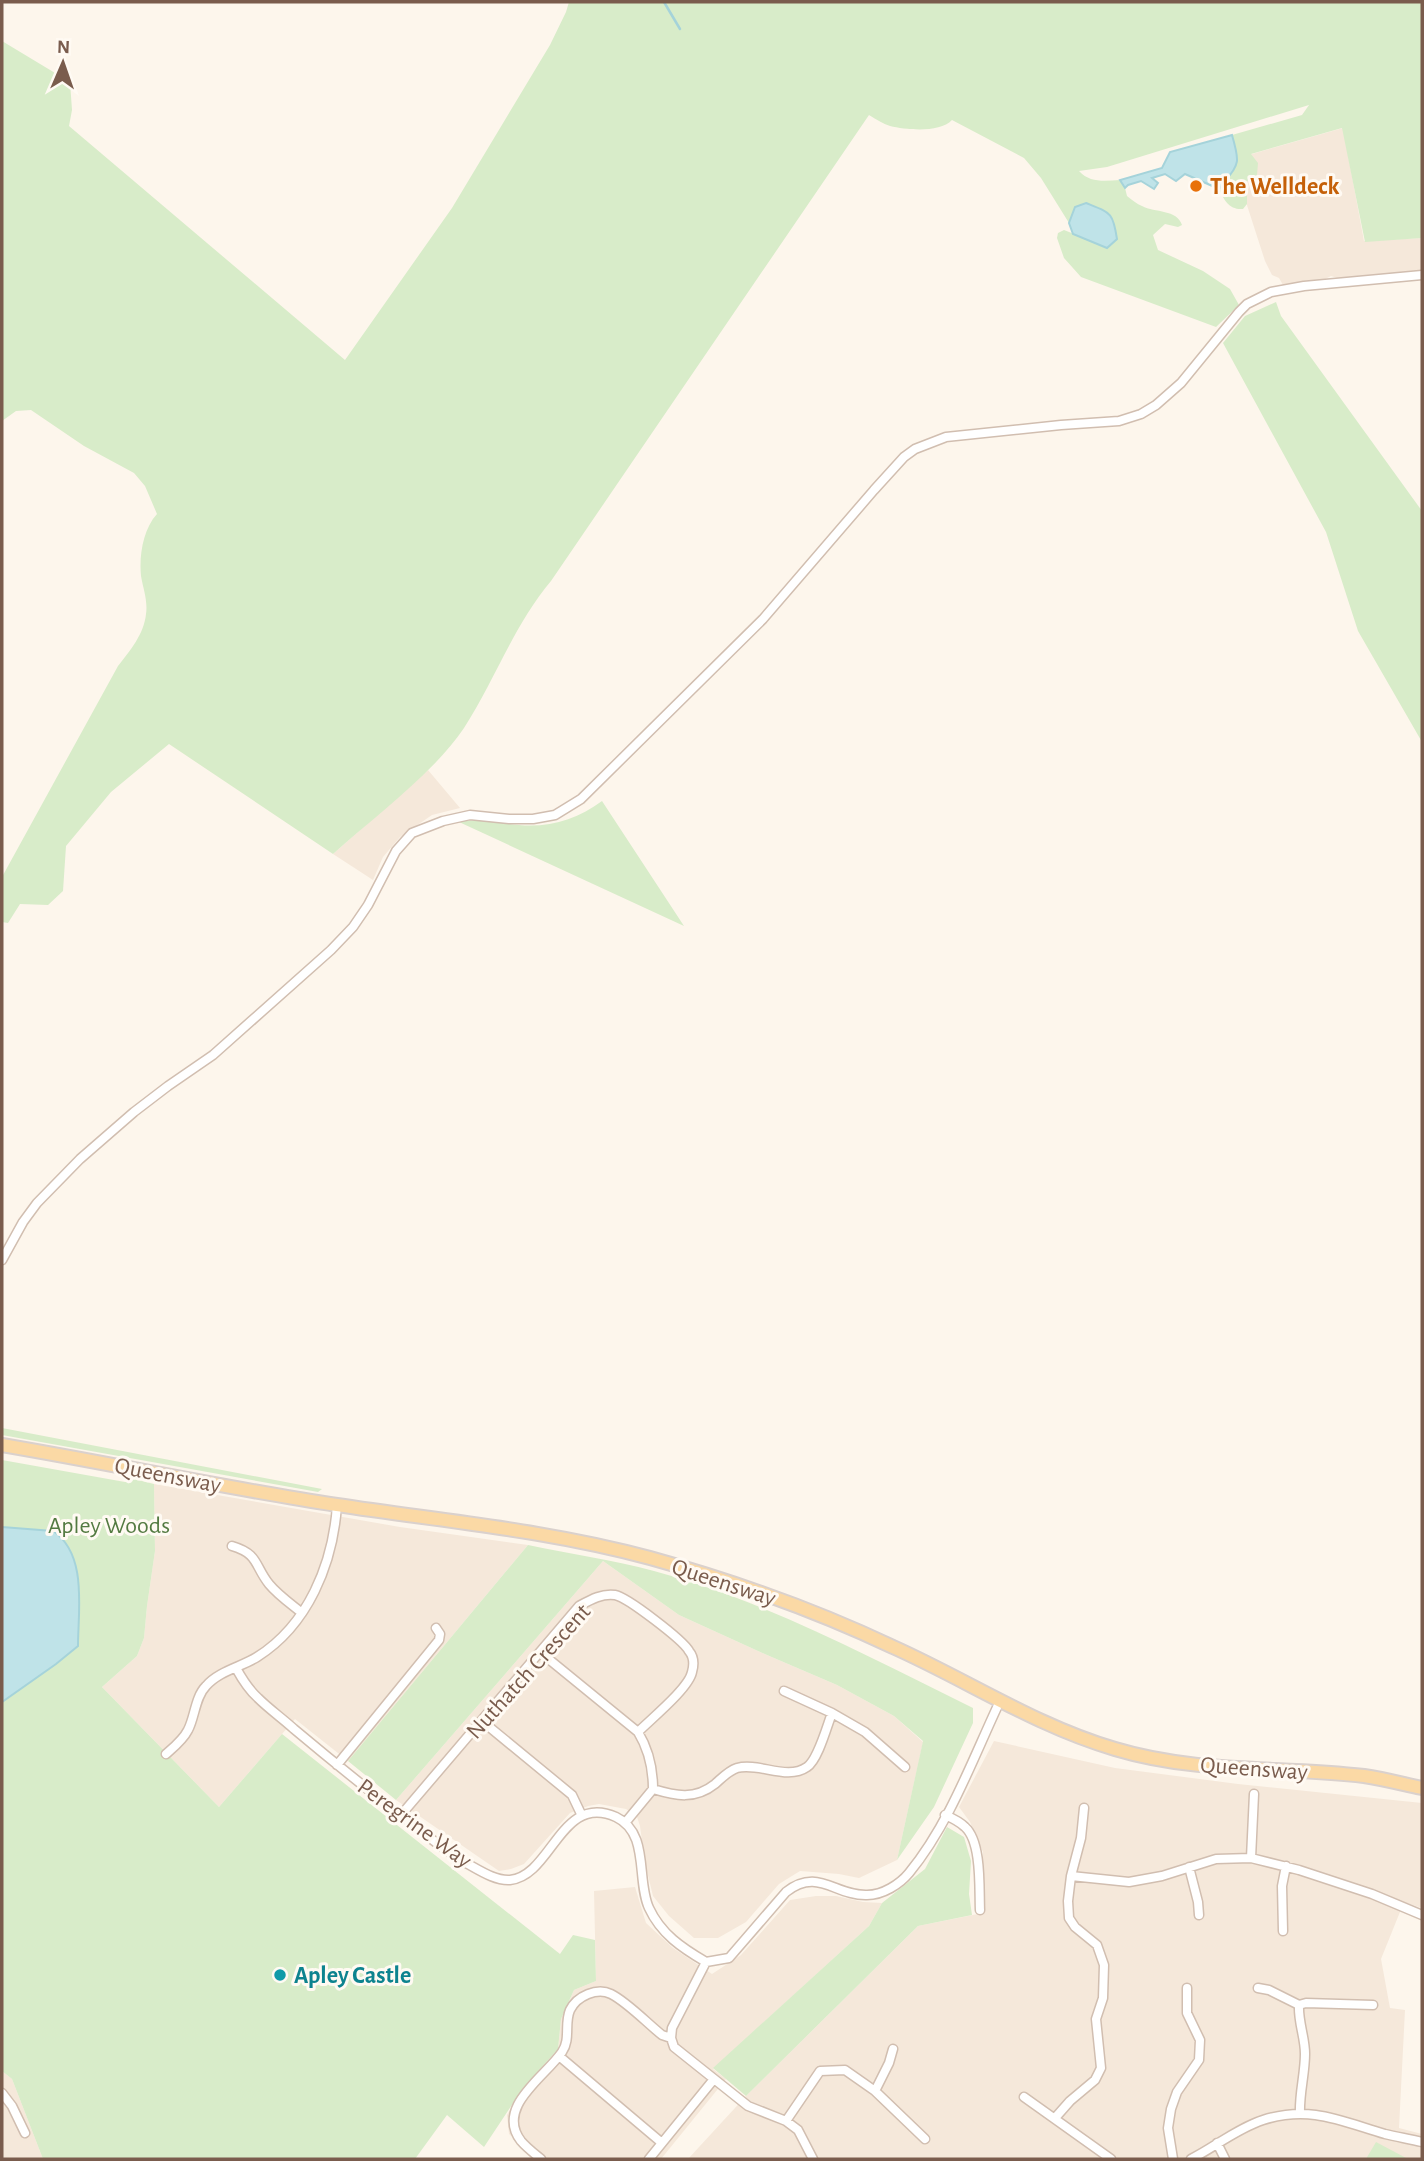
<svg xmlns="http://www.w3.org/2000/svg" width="1424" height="2161" viewBox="0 0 1424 2161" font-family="'Alegreya Sans',sans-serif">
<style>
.residential{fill:#f5e8da}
.green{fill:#d8ecc9}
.water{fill:#bfe3e8;stroke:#a5d3da;stroke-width:2}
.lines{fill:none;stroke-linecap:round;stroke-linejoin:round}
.stream{stroke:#a5d3da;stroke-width:2.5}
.street-casing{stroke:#d1beb0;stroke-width:11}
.primary-casing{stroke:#dad1cd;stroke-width:16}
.street{stroke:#fff;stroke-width:8}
.primary{stroke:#fbd9a5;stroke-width:12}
.food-dot{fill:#e8710a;stroke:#fffaf3;stroke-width:2.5}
.culture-dot{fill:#0f9aa8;stroke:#fffaf3;stroke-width:2.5}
.labels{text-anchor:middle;stroke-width:6;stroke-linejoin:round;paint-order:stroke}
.food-label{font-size:24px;font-weight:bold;fill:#c56008;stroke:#fffaf3;text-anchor:start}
.street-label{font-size:24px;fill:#7a5c4d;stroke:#fffaf3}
.park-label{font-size:24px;fill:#537a41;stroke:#fffaf3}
.culture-label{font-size:24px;font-weight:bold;fill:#0d838f;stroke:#fffaf3;text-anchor:start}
</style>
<rect width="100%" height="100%" fill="#fdf6ec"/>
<path class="residential" d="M1343,128L1364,241L1422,238V273L1341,279L1331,276L1321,281L1283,285L1279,278L1272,275L1265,261L1235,168L1238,158Z
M428,770L460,808L432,815L400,837L383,857L373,880L333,854Z
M154,1484L400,1527L528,1545L348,1761L295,1719L219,1807L102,1687L137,1656L144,1638L147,1606L155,1551Z
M603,1561L679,1615L767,1655L837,1685L894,1716L923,1742L897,1860L859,1878L839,1874L800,1871L779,1884L746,1922L718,1938H694L669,1916L653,1896L645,1863L640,1826L637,1817L626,1809L599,1804L588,1806L570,1813L524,1864L511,1869L499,1871L396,1800Z
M994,1741L1115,1768L1238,1784L1422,1803V1908L1404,1902L1381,1959L1390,2008L1405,2010L1399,2128L1422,2134V2159H688L746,2096L918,1926L983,1913V1852L970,1822L959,1807Z
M635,1887L646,1923L673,1948L712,1974L741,1955L790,1900L816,1896H836L863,1902L882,1903L869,1926L713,2069L726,2079L661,2159H537L509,2134L507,2115L523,2088L558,2049L561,2019L574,1990L596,1981L594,1891Z
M2,2071L12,2079L43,2159H2Z"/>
<path class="green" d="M569,2H1422V238L1365,242L1342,128L1251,154L1258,163L1257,175L1247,181V204L1243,209C1229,210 1224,200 1219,189C1239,163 1241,166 1232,135L1302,115L1309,105L1107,167L1079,171C1090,183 1104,181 1120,180L1125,188L1127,196C1132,200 1137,204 1142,206C1155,213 1177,209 1182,225L1178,227L1165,224L1153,235L1158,250L1203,271L1230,289L1239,305L1216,327L1081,277L1064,258L1057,238L1058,233L1064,230L1107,247L1075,207L1069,223L1041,178L1024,158L952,120C940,133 907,130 890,126C883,124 876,119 869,115L551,581C514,625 495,680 464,728C434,773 374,817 333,854L169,744L111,792L66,846L63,891L48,905L20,904L8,923L2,922V877L118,666C130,651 144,634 146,614C148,601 143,588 141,576C139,556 143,529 157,514L145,486L134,473L84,446L31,410L16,411L2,421V41L70,82L72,110L69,126L345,360L452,208L550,45L566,12Z
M1276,302L1281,316L1422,511V742L1358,631L1326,532L1223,343L1245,316Z
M602,801L684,926L459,822C479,818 499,823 519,825C549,828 578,819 602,801Z
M2,1428L322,1489L318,1492L2,1435Z
M2,1460L125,1482L134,1479L154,1484L155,1551L147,1606L144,1638L137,1656L102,1687L219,1807L282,1734L560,1954L573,1935L595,1940L596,1981L574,1990L561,2019L558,2049L523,2088L484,2147L447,2115L415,2159H43L12,2079L2,2071V1702L56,1664L77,1646L69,1548L53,1531L2,1527Z
M528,1545C570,1554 613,1560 654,1571C766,1601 869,1657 973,1708V1723L934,1807L897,1860L923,1741L894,1716L837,1685L767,1655L679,1615L603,1561L396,1800L348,1761Z
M947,1827L964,1837L971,1861L969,1894L972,1915L918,1926L746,2096L713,2068L869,1926L882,1903L925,1869Z
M1376,2142L1408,2159H1366Z"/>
<path class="water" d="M1232,135C1241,166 1239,163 1219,189L1185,174L1176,181L1165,174L1152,178L1158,183L1154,189L1141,181L1128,185L1125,188L1120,180L1162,168L1170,152Z
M1086,203C1111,213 1113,212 1117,239L1107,248L1073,234L1069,223L1075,207Z
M2,1527L53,1531C88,1554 78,1611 78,1646L56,1664L2,1702Z"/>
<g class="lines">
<path class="stream" d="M664,2L680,29"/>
<g class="street-casing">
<path id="street" d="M2,1260L23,1222L37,1203L80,1159L134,1112L168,1086L213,1055L331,950L353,927L368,905L396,851L412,833L443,821L470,815L509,819H533L555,815L581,799L763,619L874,490L904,457L915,449L946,437L1061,425L1119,421L1141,414L1156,405L1181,383L1239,312L1247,304L1271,292L1304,286L1422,275
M232,1546C259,1554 254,1565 269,1584C278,1595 291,1604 302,1613
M540,1652L638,1732C649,1750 653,1768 653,1789
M236,1668C242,1679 248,1689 258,1698C269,1709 282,1718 294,1729C325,1755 357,1781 389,1806C414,1825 439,1847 466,1863C479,1870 495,1881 510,1880C552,1876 561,1792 616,1817C650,1833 636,1880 649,1908C661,1934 682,1948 706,1962L729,1958L786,1892C818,1867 835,1896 867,1895C883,1895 900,1884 909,1873C950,1823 973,1758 1000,1701
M784,1691L832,1713L865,1732L905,1767
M482,1721L572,1795L582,1816
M166,1754C174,1747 183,1740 188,1730C195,1717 195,1697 206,1686C219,1671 241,1667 257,1657C308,1625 333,1564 337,1505
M337,1765L439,1640L440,1634L436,1628
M401,1815L579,1606C590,1600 602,1593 615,1595C627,1597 683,1640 689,1651C694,1657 694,1665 692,1672C689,1688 651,1719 638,1732
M945,1815C952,1818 960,1822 965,1827C982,1842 979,1889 980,1910
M625,1823L653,1789C676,1796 695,1800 715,1784C722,1778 728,1771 737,1768C759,1762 787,1781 807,1767C818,1760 827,1726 832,1713
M1251,1858L1254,1794
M1189,1867L1198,1902L1199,1915
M1071,1876L1129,1882L1162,1876L1216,1859L1251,1858L1299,1870L1372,1894L1422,1915
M1283,1931L1282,1886L1286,1866
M706,1962L672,2028L671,2038L674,2047L748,2106L786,2121L798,2130L813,2159
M1258,1988L1269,1990L1299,2005
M559,2056L662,2143
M875,2091L889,2063L893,2049
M2,2093L12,2106L25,2133
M1024,2097L1111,2159
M1300,2114C1299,2094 1305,2074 1305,2054C1305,2037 1298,2022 1299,2005L1306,2003L1373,2005
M1055,2118L1070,2101L1095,2080L1101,2068L1096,2019L1103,1998L1104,1965L1097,1945L1075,1927L1069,1918L1068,1901L1071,1876L1081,1838L1084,1808
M786,2121L820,2071L845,2070L875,2091L925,2139
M1217,2143L1225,2159
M541,2159C535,2154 527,2148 521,2141C495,2107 545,2077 562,2052C571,2039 564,2024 570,2010C577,1996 597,1987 611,1994C627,2002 647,2023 662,2035L671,2038
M649,2159L714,2079
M1173,2159L1168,2128L1171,2109L1177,2092L1199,2060L1200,2040L1187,2013V1988
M1191,2159C1215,2147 1236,2129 1263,2120C1310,2105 1341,2121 1385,2134C1397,2137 1410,2139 1422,2142"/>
</g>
<g class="primary-casing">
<path id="primary" d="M2,1445C114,1464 225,1488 337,1505C442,1521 547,1530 650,1558C733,1581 815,1610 893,1647C967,1680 1036,1726 1115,1749C1198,1774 1280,1766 1364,1776C1384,1779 1403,1784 1422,1788"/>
</g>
<use href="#street" class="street"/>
<use href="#primary" class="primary"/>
</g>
<circle class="food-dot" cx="1196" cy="186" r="7"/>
<circle class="culture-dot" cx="280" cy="1975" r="7"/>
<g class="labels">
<g class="food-label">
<text x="1210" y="194">The Welldeck</text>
</g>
<g class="street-label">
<text transform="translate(168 1475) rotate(11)" y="8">Queensway</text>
<text transform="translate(724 1582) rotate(18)" y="8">Queensway</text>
<text transform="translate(528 1671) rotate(-48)" y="8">Nuthatch Crescent</text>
<text transform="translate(1254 1768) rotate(4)" y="8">Queensway</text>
<text transform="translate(415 1823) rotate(36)" y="8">Peregrine Way</text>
</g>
<g class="park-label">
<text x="109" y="1533">Apley Woods</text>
</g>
<g class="culture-label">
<text x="294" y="1983">Apley Castle</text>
</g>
</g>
<rect width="1424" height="2161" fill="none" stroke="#7a5c4d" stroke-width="7"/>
<g transform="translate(63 63) rotate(2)" stroke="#fffaf3" stroke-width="5" paint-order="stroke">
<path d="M0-5L12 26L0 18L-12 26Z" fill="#7a5c4d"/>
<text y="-10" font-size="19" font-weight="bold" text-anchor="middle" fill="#7a5c4d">N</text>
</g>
</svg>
